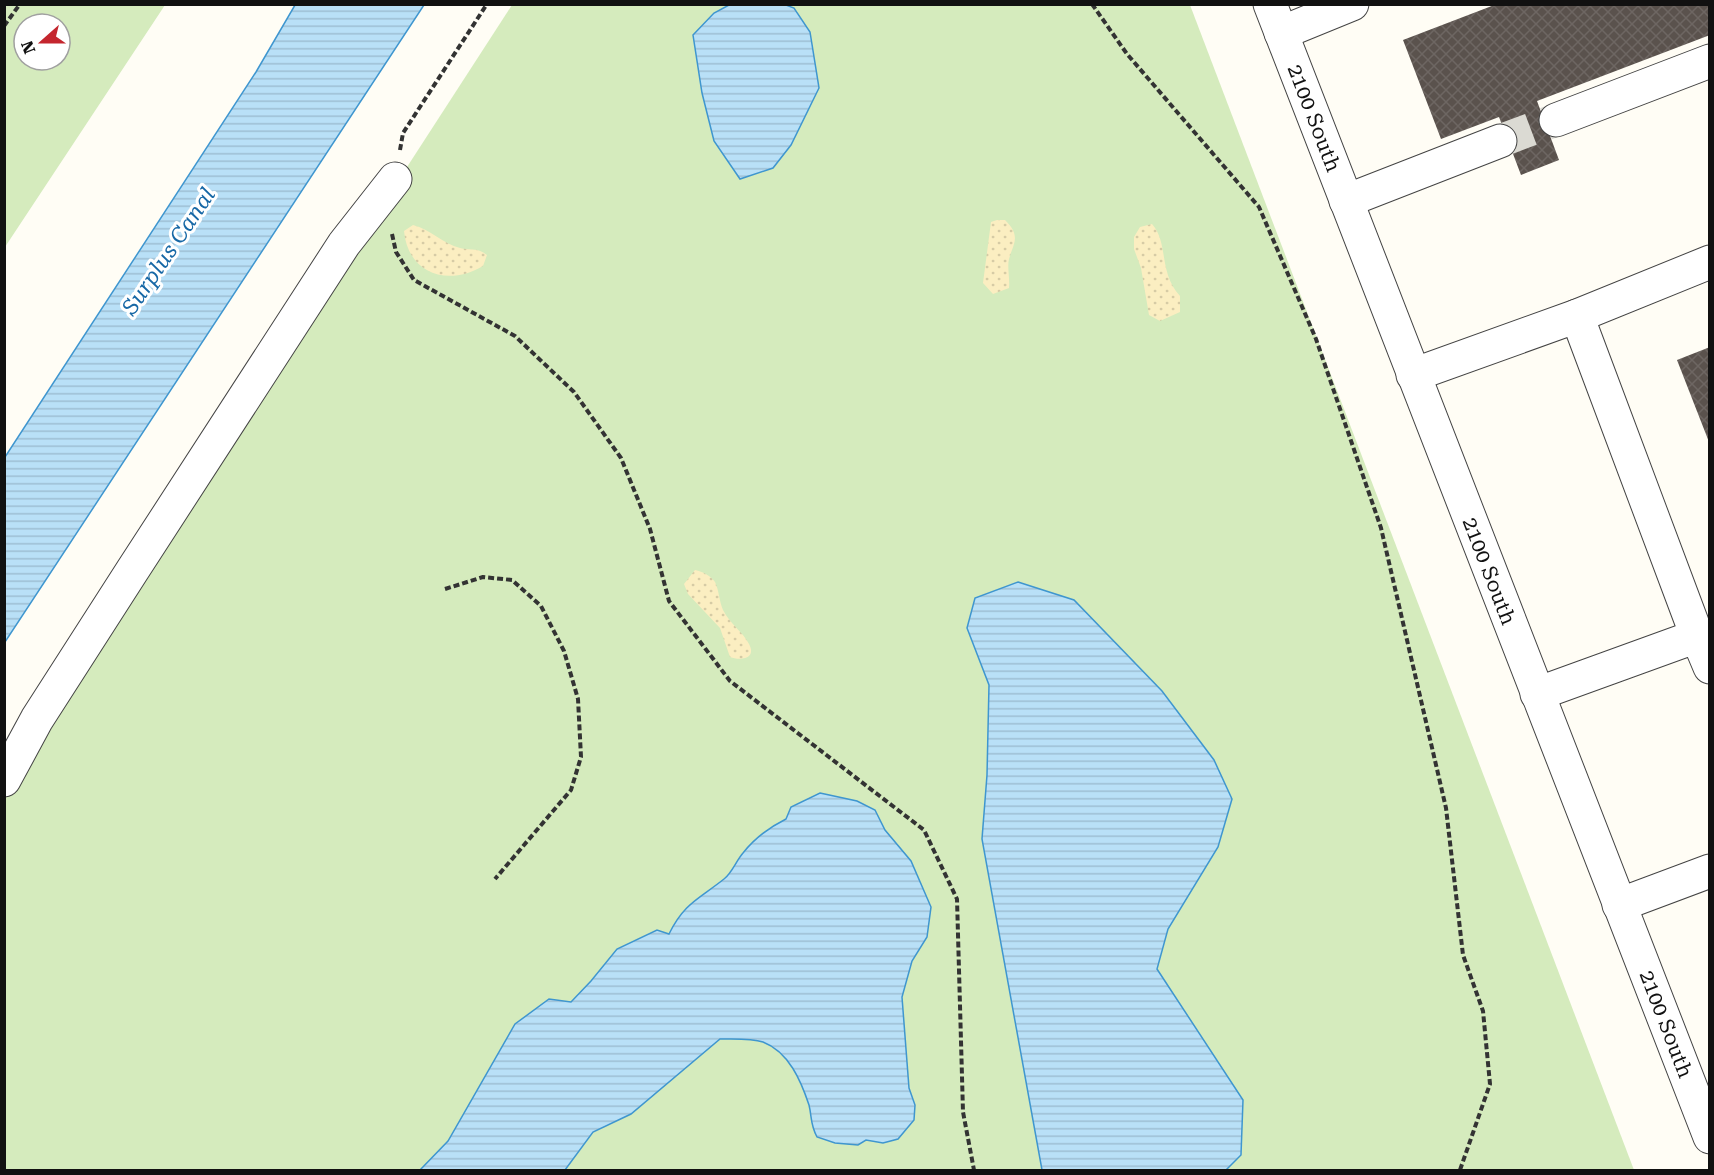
<svg xmlns="http://www.w3.org/2000/svg" width="1714" height="1175" font-family="'Roboto Serif',serif">
<style>
.grass{fill:#d5ebbd;fill-rule:evenodd}
.sand{fill:url(#sand-dots)}
.water{fill:url(#water-rules);stroke:#3f96cf;stroke-width:1.5}
.building{fill:url(#building-cross-hatch)}
.lines{fill:none;stroke-linecap:round;stroke-linejoin:round}
.minor-tunnel{stroke:#dbdad3;stroke-width:33;stroke-dasharray:33 16;stroke-linecap:butt}
.minor-casing{stroke:#444;stroke-width:35}
.path{stroke:#333;stroke-width:4;stroke-dasharray:6 3;stroke-linecap:butt}
.minor{stroke:#fff;stroke-width:33}
.labels{text-anchor:middle;stroke-width:6;stroke-linejoin:round;paint-order:stroke}
.street-label{font-size:21px;fill:#111;stroke:#fff}
.water-label{font-size:22px;font-style:italic;fill:#1768a6;stroke:#fff}
</style>
<defs>
<pattern id="sand-dots" width="8" height="8" patternUnits="userSpaceOnUse" patternTransform="scale(1.5)"><rect width="8" height="8" fill="#fbeec1"/><path d="M2 2h.1M6 6h.1" fill="none" stroke="#d6cba5" stroke-width="1.8" stroke-linecap="round"/></pattern>
<pattern id="water-rules" width="6" height="5" patternUnits="userSpaceOnUse" patternTransform="scale(1.5)"><rect width="6" height="5" fill="#b9e0f7"/><path d="M0 2.5h6" fill="none" stroke="#9ebfd3"/></pattern>
<pattern id="building-cross-hatch" width="8" height="8" patternUnits="userSpaceOnUse" patternTransform="scale(1.5)"><rect width="8" height="8" fill="#5a524d"/><path d="M0 0l8 8M0 8l8-8" fill="none" stroke="#6d6662"/></pattern>
</defs>
<rect width="100%" height="100%" fill="#fffdf5"/>
<g class="grass">
<path d="M4 5H165L5 247H4ZM24 24H60V60H24Z"/>
<path d="M512 5H1190L1634 1170H5L4 789Z"/>
</g>
<g class="sand">
<path d="M997 220H1005C1021 236 1014 242 1009 259 1007 267 1010 279 1009 288L993 294 983 283 991 222Z"/>
<path d="M1152 224C1169 243 1158 272 1180 296V312L1160 321 1149 315 1141 268 1134 249V237L1140 227Z"/>
<path d="M413 225C430 229 443 244 460 248 472 251 477 247 487 255L483 266C448 287 408 274 404 231Z"/>
<path d="M695 570C703 572 710 575 715 582 719 590 719 601 723 610 730 624 743 632 749 644 757 659 740 661 730 657L720 628 688 594 684 584Z"/>
</g>
<g class="water">
<path d="M295 5H424L5 642V457L256 72Z"/>
<path d="M729 5H786L794 8 810 32 819 88 791 145 773 168 740 179 714 141 702 93 693 35 714 13Z"/>
<path d="M1018 582 1074 600 1162 691 1214 760 1232 799 1218 847 1168 929 1157 969 1243 1100 1241 1155 1226 1170H1042L982 839 987 775 989 685 967 628 975 598Z"/>
<path d="M820 793 857 801 875 810 885 830 911 861 931 907 927 937 912 961 902 997 909 1088 915 1105 914 1120 898 1139 883 1143 866 1140 858 1145 835 1143 817 1137C810 1124 812 1117 809 1105 801 1081 789 1052 763 1042 751 1038 733 1039 720 1039L631 1114 593 1132 565 1170H420L448 1141 515 1024 549 999 571 1002 591 981 617 949 657 930 669 934C684 903 699 899 724 879 732 873 736 861 743 853 754 839 770 827 786 819L791 807Z"/>
</g>
<g class="building">
<path d="M1497 4H1710V35L1537 101 1559 160 1521 175 1499 117 1441 139 1403 40Z"/>
<path d="M1710 347V442H1709L1677 360Z"/>
</g>
<g class="lines">
<path class="minor-tunnel" d="M1500 141 1556 120"/>
<defs>
<g id="minor">
<path d="M1270 4 1710 1137"/>
<path d="M1281 33 1352 4"/>
<path d="M1556 120 1710 61"/>
<path d="M1346 201 1500 141"/>
<path d="M1577 316 1710 262"/>
<path d="M1413 375 1577 316 1697 636"/>
<path d="M1537 694 1697 636 1710 667"/>
<path d="M4 780 37 719 132 571 344 244 395 179"/>
<path d="M1619 905 1710 871"/>
</g>
</defs>
<use href="#minor" class="minor-casing"/>
<g class="path">
<path d="M1092 4 1127 54 1259 207 1316 339 1381 528 1446 808 1463 955 1483 1011 1490 1084 1460 1170"/>
<path d="M4 26 20 4"/>
<path d="M400 150 403 133 487 4"/>
<path d="M392 234 396 252 414 280 515 336 574 392 621 458 650 529 669 601 730 681 924 830 957 899 963 1112 974 1170"/>
<path d="M445 589 483 577 512 580 541 606 564 651 578 699 581 757 571 790 495 879"/>
</g>
<use href="#minor" class="minor"/>
</g>
<g class="labels">
<g class="street-label">
<text transform="translate(1314 118) rotate(69)" y="7">2100 South</text>
<text transform="translate(1489 571) rotate(69)" y="7">2100 South</text>
<text transform="translate(1666 1024) rotate(69)" y="7">2100 South</text>
</g>
<g class="water-label">
<text transform="translate(168 251) rotate(-56)" y="8">Surplus Canal</text>
</g>
</g>
<rect width="1714" height="1175" fill="none" stroke="#111111" stroke-width="12"/>
<g transform="translate(42 42) rotate(249)"><circle r="28" fill="#ffffff" stroke="#a0a0a0" stroke-width="1.5"/>
<path d="M0-4.5L10 22L0 15L-10 22Z" fill="#c4262e"/>
<text y="-9" font-size="16" font-weight="bold" text-anchor="middle" fill="#111111">N</text>
</g>
</svg>
